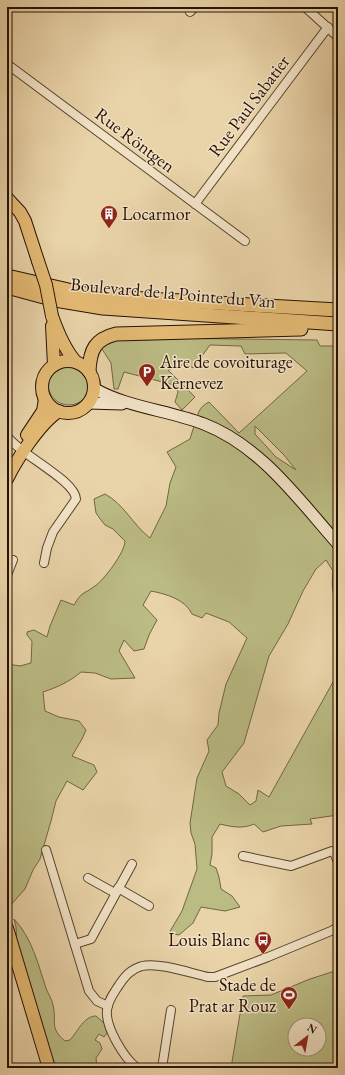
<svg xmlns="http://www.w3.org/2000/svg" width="345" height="1075" font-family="'EB Garamond',serif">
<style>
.green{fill:#bbbb84;stroke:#716642;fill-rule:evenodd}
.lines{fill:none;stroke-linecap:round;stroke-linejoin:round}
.minor-casing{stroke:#58422b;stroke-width:10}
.secondary-casing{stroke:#271101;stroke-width:13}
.primary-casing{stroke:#271101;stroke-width:14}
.trunk-casing{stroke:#271101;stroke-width:15}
.minor{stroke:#f1e2c6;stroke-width:8}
.secondary{stroke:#f1e2c6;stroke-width:11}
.primary{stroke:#e4ba74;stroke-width:12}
.trunk{stroke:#e4ba74;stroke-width:13}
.primary-bridge-casing{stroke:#271101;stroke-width:14;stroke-linecap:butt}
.primary-bridge{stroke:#e4ba74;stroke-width:12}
.labels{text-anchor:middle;stroke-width:3;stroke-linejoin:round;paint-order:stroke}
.street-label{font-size:18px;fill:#271101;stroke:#f1e2c6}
.poi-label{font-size:18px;fill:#271101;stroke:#f1e2c6;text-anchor:start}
</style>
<rect width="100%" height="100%" fill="#e9d3a8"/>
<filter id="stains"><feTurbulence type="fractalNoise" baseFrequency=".005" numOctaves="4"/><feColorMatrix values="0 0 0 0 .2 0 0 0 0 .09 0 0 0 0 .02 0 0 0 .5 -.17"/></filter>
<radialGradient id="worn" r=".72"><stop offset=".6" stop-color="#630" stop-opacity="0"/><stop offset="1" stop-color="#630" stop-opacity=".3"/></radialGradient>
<g class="green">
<path d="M152 338 317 340 320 346H338V603C331 595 332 581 333 571L326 560 316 569 303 591 288 624 269 656 244 743 222 772 226 786 239 794 250 805 256 801 258 790 269 797 338 673V815L310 819 312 824 281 826 263 832 254 824C243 829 232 827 220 824L212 837V854L210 865 216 868 219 877 221 889 232 896 240 907 225 911 201 907 193 923 179 935 169 933 182 911 197 869 195 844 191 833 190 823 197 778 209 751 207 740 218 725 219 713 226 684 247 638 229 622 206 613 202 618 192 614C185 599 166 594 151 591L143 605 157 620 149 635 144 649 134 651 124 640 119 651 135 678 111 679 95 673 81 672C69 682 58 687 43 692L45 711 59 717 79 721 86 730 82 739 72 756 94 765 97 772 83 790 67 781 56 801 51 821 40 859 33 870 25 889 9 907 7 906V664L20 666 31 663 32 641 27 635V632L34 630 47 637 50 626 61 600 74 605C82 591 83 595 95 586 104 580 125 552 125 541L113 529 105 525 101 520 96 513 94 499 105 494C124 504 133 525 150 538L166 506 170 483 176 467 167 452 190 439 194 426 197 425C196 415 199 407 209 402L239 433 307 371 286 353 245 354 241 346 210 345 193 368 187 364 168 370 195 397 182 410 175 402 178 392 174 385 124 372 118 389H114L111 363 100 346 109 341ZM255 426 284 455 296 470 276 457 255 434Z"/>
<circle cx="69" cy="384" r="21"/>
<path d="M14 919C32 938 38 964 46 988 48 994 52 999 53 1005 57 1022 49 1028 65 1041L70 1040C78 1031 84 1016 96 1016L104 1023 107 1033 104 1037 99 1034 95 1040 100 1043 102 1049 96 1058 97 1068H52L17 950 16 927Z"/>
<path d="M338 970V1068H231L243 996 271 995 310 979ZM295 1025H319V1049H295Z"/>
</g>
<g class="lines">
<defs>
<g id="minor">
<path d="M305 7 338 37"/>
<path d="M190 12 195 7"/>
<path d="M7 64 245 241"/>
<path d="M195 204 328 27"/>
<path d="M7 436C19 454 75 480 76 499L53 532 47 548 44 563"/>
<path d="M7 575 13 560"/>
<path d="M46 850 89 991 97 1001 108 1006"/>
<path d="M243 856 291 866 332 851 334 852 338 862"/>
<path d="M88 878 115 893"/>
<path d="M118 888 149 906"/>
<path d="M75 944 91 939 132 864"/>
<path d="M137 1068C124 1058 105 1027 107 1010 108 1000 114 993 119 985 125 976 131 969 142 966 159 962 190 973 208 977H215L268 957 331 931 338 927"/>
<path d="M162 1068 171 1010"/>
</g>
<g id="secondary">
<path d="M95 389C129 408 168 410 204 424 261 446 299 500 338 544"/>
<path d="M89 403 122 404"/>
</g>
<g id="primary">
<path d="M7 198 20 212 25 221 38 261"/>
<path d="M52 316C58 333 64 348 75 361"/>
<path d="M52 326 54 365"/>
<circle cx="68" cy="387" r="26"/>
<path d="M27 435 43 411 45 399"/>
<path d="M7 479C17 459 40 423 59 411"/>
<path d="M7 928 49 1068"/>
</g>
<g id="trunk">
<path d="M7 276 86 294 112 297 338 310"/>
<path d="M7 287 55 300 103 308 338 324"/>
<path d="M89 371C90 350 95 339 116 334L301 329"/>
</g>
</defs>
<use href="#minor" class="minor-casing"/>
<use href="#secondary" class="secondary-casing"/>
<use href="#primary" class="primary-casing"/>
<use href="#trunk" class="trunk-casing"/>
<use href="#minor" class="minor"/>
<use href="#secondary" class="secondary"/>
<use href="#primary" class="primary"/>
<use href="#trunk" class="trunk"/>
<defs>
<path id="primary-bridge" d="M38 261 46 285 52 316"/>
</defs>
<use href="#primary-bridge" class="primary-bridge-casing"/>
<use href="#primary-bridge" class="primary-bridge"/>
</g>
<defs>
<symbol id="building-pin" viewBox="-11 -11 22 30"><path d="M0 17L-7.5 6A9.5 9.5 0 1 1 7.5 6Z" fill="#8f2418" stroke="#f1e2c6"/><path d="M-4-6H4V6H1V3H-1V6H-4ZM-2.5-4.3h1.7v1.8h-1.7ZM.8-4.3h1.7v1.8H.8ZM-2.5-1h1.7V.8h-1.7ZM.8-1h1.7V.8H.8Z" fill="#fff"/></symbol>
<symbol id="parking-pin" viewBox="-11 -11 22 30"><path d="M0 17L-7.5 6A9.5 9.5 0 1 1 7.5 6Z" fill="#8f2418" stroke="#f1e2c6"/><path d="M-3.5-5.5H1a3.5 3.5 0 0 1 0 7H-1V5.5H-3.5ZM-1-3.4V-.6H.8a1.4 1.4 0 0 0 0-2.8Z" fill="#fff"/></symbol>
<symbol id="bus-pin" viewBox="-11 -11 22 30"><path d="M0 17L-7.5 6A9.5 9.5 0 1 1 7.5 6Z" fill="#8f2418" stroke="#f1e2c6"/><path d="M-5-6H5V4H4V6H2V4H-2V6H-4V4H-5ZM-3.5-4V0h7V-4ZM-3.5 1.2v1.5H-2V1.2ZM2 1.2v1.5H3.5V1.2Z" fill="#fff"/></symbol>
<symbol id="stadium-pin" viewBox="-11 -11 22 30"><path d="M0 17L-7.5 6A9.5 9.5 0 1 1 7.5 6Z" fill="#8f2418" stroke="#f1e2c6"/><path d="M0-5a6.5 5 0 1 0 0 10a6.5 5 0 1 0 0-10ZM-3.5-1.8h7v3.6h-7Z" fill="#fff"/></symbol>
</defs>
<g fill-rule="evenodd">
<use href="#building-pin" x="99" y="204" width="20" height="27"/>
<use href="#parking-pin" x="137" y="362" width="20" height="27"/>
<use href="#bus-pin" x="253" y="930" width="20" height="27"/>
<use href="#stadium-pin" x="279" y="985" width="20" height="27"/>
</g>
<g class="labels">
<g class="street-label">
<text transform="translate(249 106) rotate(-53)" y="6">Rue Paul Sabatier</text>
<text transform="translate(135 140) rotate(37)" y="6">Rue Röntgen</text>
<text transform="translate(173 293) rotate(5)" y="6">Boulevard de la Pointe du Van</text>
</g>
<g class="poi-label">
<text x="122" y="220">Locarmor</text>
<text x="160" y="368">Aire de covoiturage<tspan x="160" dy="21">Kernevez</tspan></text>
<text x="250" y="946" text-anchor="end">Louis Blanc</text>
<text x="276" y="991" text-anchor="end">Stade de<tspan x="276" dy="21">Prat ar Rouz</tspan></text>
</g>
</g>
<rect width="345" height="1075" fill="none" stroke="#e9d3a8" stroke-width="24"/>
<rect x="8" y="8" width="329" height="1059" fill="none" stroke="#271101" stroke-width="2"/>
<rect x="12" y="12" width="321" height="1051" fill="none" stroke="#271101"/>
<g transform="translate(307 1037) rotate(31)"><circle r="19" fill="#f1e2c6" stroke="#a08e77"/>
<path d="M0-3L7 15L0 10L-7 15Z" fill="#8f2418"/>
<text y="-6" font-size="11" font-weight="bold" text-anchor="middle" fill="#271101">N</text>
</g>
<rect width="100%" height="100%" filter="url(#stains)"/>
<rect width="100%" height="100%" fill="url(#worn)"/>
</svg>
